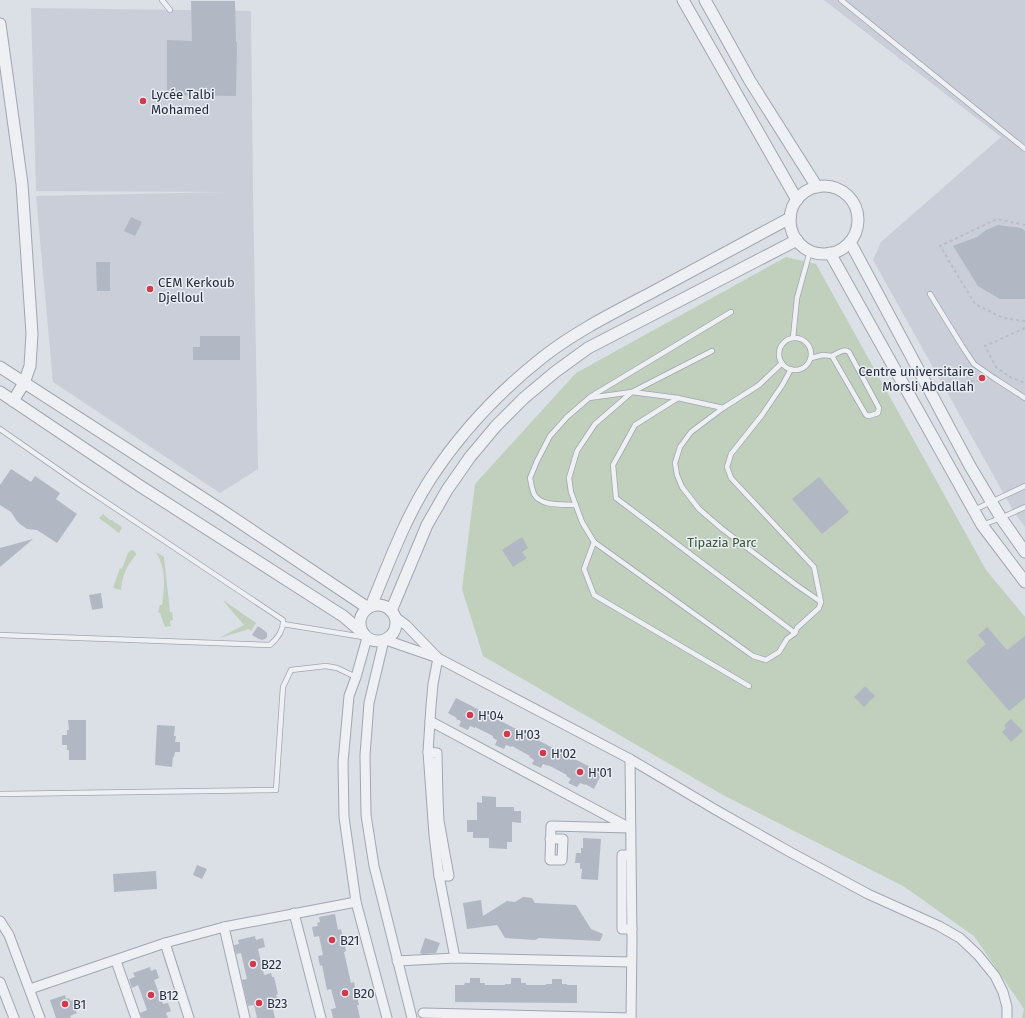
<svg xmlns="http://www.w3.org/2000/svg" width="1025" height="1018" font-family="'Fira Sans',sans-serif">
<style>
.built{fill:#c9ced8}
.green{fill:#c0d0bc}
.building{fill:#b2b8c3}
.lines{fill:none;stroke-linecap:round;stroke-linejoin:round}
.service-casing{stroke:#a1a6b0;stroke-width:6}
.minor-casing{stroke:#a1a6b0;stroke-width:11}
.tertiary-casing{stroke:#a1a6b0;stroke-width:13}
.path{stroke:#babdc4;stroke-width:2;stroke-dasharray:3 3;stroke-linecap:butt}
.service{stroke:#eef0f4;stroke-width:4.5}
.minor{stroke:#eef0f4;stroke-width:9}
.tertiary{stroke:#eef0f4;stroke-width:11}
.poi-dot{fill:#d2394a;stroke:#eaeef4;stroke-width:1.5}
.labels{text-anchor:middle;stroke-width:3;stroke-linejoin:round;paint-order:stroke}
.poi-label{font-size:13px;fill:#252c3c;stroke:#eaeef4;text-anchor:start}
.park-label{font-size:13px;fill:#375832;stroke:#eaeef4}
</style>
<rect width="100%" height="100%" fill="#dbdfe6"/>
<g class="built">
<path d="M824 0H1025V527L1014 512 873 260 881 242 1001 137Z"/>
<path d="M31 8 251 11 253 192 258 469 220 493 53 382 36 196 227 192 36 191Z"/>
</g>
<g class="green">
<path d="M786 257 816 264 986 570 1025 617V1018H1022L1024 1009 974 936 903 886 723 795 483 656 462 589 475 484 576 373Z"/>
<path d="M103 514 110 520H112L114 522 121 526 122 528 119 533 99 518Z"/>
<path d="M131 550 134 551 136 553V555C127 565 122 576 121 590L113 588 120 568 122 569 128 553Z"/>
<path d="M156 552 164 557 170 612H172L173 620 170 621 171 626 165 627 160 613 158 612 160 605H162C165 586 166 569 156 552Z"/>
<path d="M223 600 256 623 251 631 249 629 219 638 244 625 231 610Z"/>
</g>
<g class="building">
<path d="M191 1H235L236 42H237L236 96 167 95V40L192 41Z"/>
<path d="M131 217 142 222 135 236 124 231Z"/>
<path d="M998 225 1021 228 1025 231V299H1000L978 286 953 246 977 237 986 230Z"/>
<path d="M96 262H110V291H97Z"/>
<path d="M200 336H240V360H193V347H200Z"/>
<path d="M11 469 31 482 35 476 60 493 56 499 77 514 57 543 37 530 27 529 20 524 17 521 11 512 0 505V485Z"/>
<path d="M819 477 849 512 822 534 792 499Z"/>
<path d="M522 537 528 548 522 552 527 558 513 567 502 550Z"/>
<path d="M33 539 0 567V548Z"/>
<path d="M101 593 103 608 92 610 89 595Z"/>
<path d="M258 626 265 631 267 633V637L265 639 262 640 259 639 252 635Z"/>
<path d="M987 627 1007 650 1025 636V698L1009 711 966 661 986 644 978 635Z"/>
<path d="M865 686 875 696 864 707 854 697Z"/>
<path d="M456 698 602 773 594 789 585 784V785L580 783 577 787 568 783 571 779 566 776 567 775 548 765V766L543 764 541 768 532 764 534 760 529 757 530 756 512 746 511 747 506 745 504 749 495 745 497 740 493 738V736L475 727V728L470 726 468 730 459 726 461 721 456 719 457 718 448 713Z"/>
<path d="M1011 719 1023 731 1011 742 1002 732 1006 728 1004 725Z"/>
<path d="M68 720H86V760H69V750H67V745H62V735H67V730H69Z"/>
<path d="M157 725 175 726 174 736H176L175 742H180V752H175L174 757H173L172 767 155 765Z"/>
<path d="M482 796 496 797V807H514V811H521V823L512 822V842H507V849L489 848V838H473V832H467V820H477V802L482 803Z"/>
<path d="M583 838 601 839 598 880 581 879 582 869H580V863H575L576 853H581V848H583Z"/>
<path d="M197 865 207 869 202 879 193 875Z"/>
<path d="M156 871 157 889 114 892 113 874Z"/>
<path d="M523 897 532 898 535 903 576 905 591 929 603 934 600 941 539 938 535 940 505 938 497 925 467 929 463 903 481 900 483 916 507 901 515 902Z"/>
<path d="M335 914 338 930 341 929 346 951 344 952 351 983 354 982 359 1005H357L360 1018H333L331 1009 336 1008 331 989 327 990 322 965 320 966 318 956 323 955 319 936 314 937 312 927 318 926 317 923 320 922 319 917Z"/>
<path d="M255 936 256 940 263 938 265 947 258 949 264 975 271 973 272 977H274L278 994 276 995 278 999 271 1001 275 1018H257L254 1005 248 1006 242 980 247 979 241 953 236 954 234 945 239 944 238 940Z"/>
<path d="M425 938 440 943 436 953 423 954 420 953Z"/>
<path d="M150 967 151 971 156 969 159 978 154 980 163 1004 168 1003 171 1011 166 1013 168 1018H142L140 1013 147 1010 138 985 132 988 129 979 135 977 133 973Z"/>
<path d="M470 978H480V983H485V985H505V984H511V978H521V983H526V985H546V984H552V979H562V984H567V985H577V1003L455 1002V985H464L465 983H470Z"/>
<path d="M65 995 66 999 69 998 70 1001 77 998 80 1008 75 1009 77 1013 70 1016 71 1018H56L50 1000Z"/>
</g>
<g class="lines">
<defs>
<g id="service">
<path d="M162 0 170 10"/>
<path d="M841 0 1025 149"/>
<path d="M930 294 962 346 974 364 994 378 1025 398"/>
<path d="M793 338 797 298 810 251"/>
<circle cx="795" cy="354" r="16"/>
<path d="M811 358 823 355 832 356 866 415 869 416 878 413 879 408 849 352C844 348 838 353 832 356"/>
<path d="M782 363 759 385 723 408 691 432 680 447 675 463 677 475 682 487 699 509 721 528 795 584 821 602"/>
<path d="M590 397 731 312"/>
<path d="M678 398 635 425 613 465 616 498 795 633"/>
<path d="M723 408 678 398 632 392 595 424 577 451 569 478 571 492 582 522 594 542 753 656 766 660 779 652 787 639 795 633 797 628 819 608 821 602 814 567 731 478 727 467 731 454 762 415 783 384 791 369"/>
<path d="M0 429 79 484 283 620C284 630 277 639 270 645L0 635"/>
<path d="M576 505C563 504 541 507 534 494 532 489 531 483 530 478L537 461 550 436 567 417 589 398 632 392 712 351"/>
<path d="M974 510 1025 486"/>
<path d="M982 525 1001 518 1025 507"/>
<path d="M594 542 584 569 594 595 749 686"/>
<path d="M283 624 363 637"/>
<path d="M0 794 276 790 283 687 291 670 326 666 337 668 356 677"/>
</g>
<g id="minor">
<path d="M395 617 406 625 437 657"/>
<path d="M367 638 356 677 349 696 343 762 344 817 356 902 387 1018"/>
<path d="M384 640 369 703 365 755 366 815 374 866 412 1018"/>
<path d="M386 640 438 658 630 759 716 810 790 852 868 894 939 926 960 938 978 955 995 976 1003 992 1007 1007V1018"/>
<path d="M438 658 433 684 431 706 428 752 434 835 439 876 455 958"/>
<path d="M430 721 630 828 551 826 550 860H562L563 839H550"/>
<path d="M428 752 437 753 438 799 439 821 449 876H439"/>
<path d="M630 759 632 941 631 1018"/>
<path d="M630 855H622V929H632"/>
<path d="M294 913 321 1018"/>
<path d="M0 921 9 935 40 1018"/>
<path d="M224 927 245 1018"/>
<path d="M165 943 189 1018"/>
<path d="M116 961 136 1018"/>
<path d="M397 961 455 958 631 962"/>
<path d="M0 982 14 1018"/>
<path d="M30 989 165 943 224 927 356 902"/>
<path d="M423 1013 631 1018"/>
</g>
<g id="tertiary">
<path d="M683 0 797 200"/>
<path d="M705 0 750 81 817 187"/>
<path d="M0 24 22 184 32 334 30 366 24 383 13 401"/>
<circle cx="824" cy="220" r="34"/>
<path d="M850 242 970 466 1001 518 1025 552"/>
<path d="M830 253 982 525 1025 582"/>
<path d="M0 367 220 509 368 608"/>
<path d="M0 392 140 486 343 616 363 633"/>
<circle cx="378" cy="623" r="18"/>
<path d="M371 606C389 563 405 518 431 478 461 432 500 391 543 357 575 332 611 314 647 295 695 269 742 244 790 218"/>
<path d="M391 611 427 525 447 490 470 457 496 426 524 398 555 372 588 348 797 240"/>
</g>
</defs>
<use href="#service" class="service-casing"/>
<use href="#minor" class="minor-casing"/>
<use href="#tertiary" class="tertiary-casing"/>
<g class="path">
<path d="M1025 225 997 219 940 246 975 304 1003 318 1025 321"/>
<path d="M1025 328 985 346 996 367 1010 377 1025 383"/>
<path d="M971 381H984"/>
</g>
<use href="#service" class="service"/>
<use href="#minor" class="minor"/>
<use href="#tertiary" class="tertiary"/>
</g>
<g class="poi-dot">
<circle cx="143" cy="101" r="4"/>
<circle cx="150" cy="289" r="4"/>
<circle cx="982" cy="378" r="4"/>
<circle cx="470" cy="715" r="4"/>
<circle cx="507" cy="734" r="4"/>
<circle cx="543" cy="753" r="4"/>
<circle cx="580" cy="772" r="4"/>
<circle cx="332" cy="940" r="4"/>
<circle cx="253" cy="964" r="4"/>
<circle cx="345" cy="993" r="4"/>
<circle cx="151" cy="995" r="4"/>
<circle cx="259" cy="1003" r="4"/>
<circle cx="65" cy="1004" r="4"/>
</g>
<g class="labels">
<g class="poi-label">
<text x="151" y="99">Lycée Talbi<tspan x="151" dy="15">Mohamed</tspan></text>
<text x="158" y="287">CEM Kerkoub<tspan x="158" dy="15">Djelloul</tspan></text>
<text x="974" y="376" text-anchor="end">Centre universitaire<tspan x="974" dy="15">Morsli Abdallah</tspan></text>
<text x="478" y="720">H'04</text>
<text x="515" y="739">H'03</text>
<text x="551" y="758">H'02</text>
<text x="588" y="777">H'01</text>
<text x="340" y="945">B21</text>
<text x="261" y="969">B22</text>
<text x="353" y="998">B20</text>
<text x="159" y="1000">B12</text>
<text x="267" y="1008">B23</text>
<text x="73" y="1009">B1</text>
</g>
<g class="park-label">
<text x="722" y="547">Tipazia Parc</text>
</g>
</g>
</svg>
